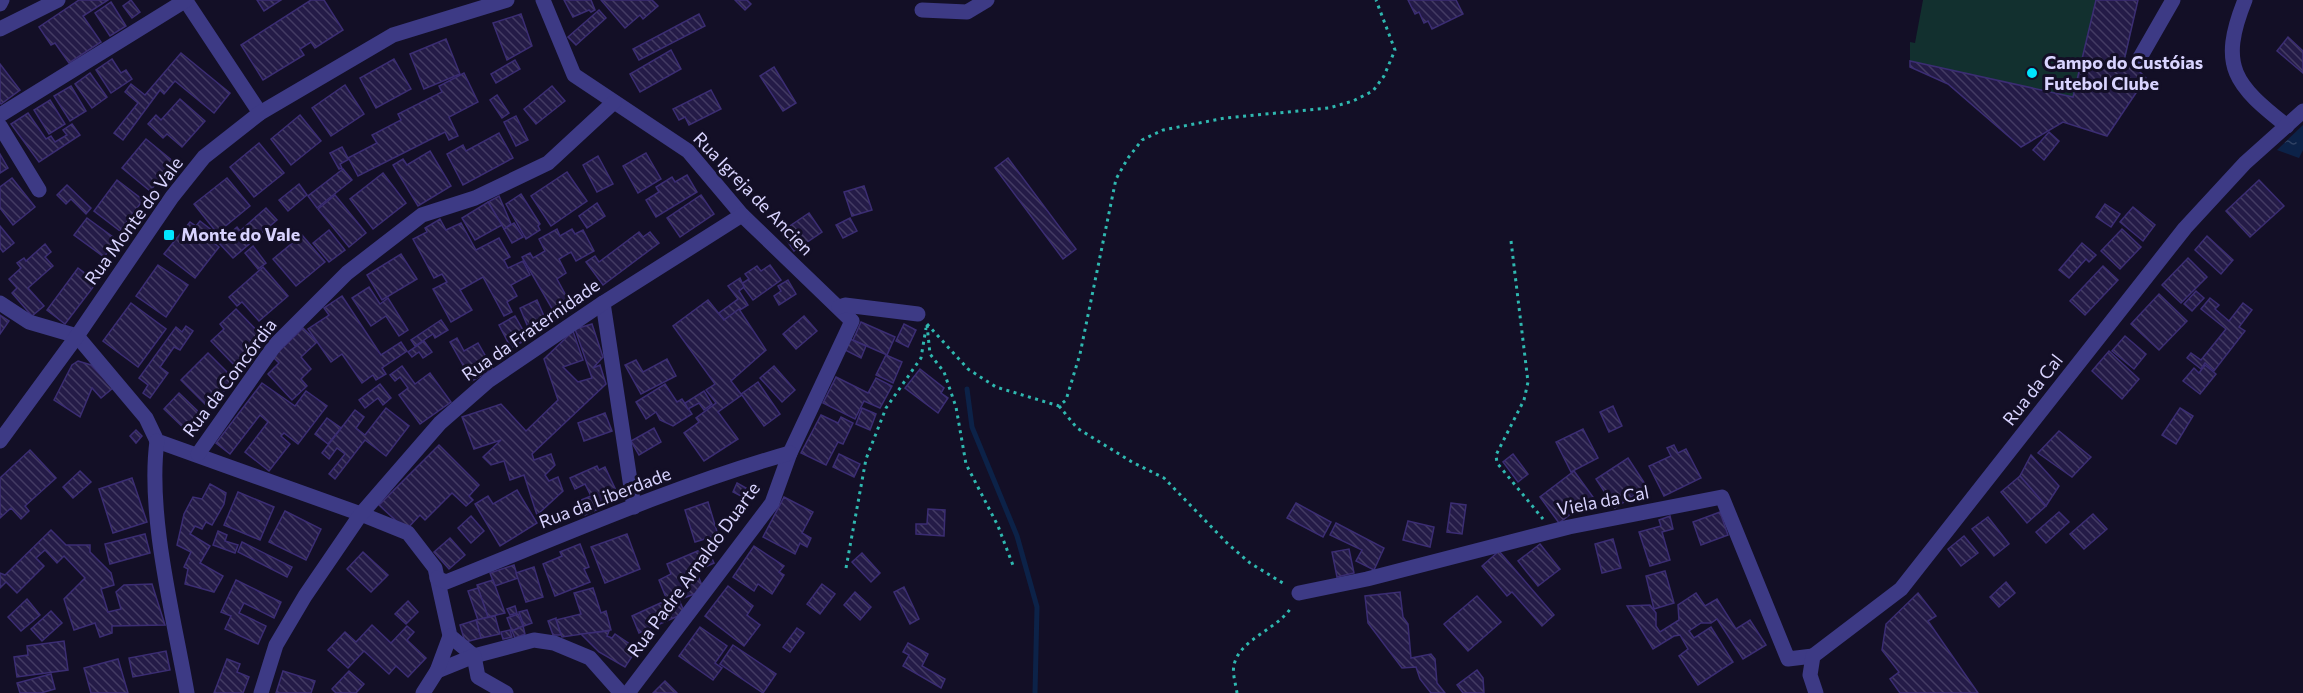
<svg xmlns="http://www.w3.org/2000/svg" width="2303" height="693" font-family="Commissioner,sans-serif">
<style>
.park{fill:#12302f}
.water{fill:url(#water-ripples)}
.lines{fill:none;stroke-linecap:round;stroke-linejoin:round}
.stream{stroke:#0c2248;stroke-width:5}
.building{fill:url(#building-back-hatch);stroke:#3b2d73;stroke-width:1.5}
.path{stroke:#2fb8b0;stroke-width:3;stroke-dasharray:3 4.5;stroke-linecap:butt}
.minor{stroke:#3d3a85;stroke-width:15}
.poi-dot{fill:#00e5ff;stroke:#130f26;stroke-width:2}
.labels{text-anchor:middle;stroke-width:6;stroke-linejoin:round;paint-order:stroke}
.poi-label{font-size:18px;font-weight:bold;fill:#d9d4ff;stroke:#130f26;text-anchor:start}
.street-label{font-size:18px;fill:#d9d4ff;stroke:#130f26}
</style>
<defs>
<pattern id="water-ripples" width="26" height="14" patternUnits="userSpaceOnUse" patternTransform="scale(1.5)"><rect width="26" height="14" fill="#0c2248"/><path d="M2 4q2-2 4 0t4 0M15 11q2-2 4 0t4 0" fill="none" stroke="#2f4163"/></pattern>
<pattern id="building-back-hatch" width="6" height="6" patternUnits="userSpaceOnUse" patternTransform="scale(1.5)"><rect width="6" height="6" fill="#241b47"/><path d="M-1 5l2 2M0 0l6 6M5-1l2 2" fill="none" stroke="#433b63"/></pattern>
</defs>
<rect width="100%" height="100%" fill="#130f26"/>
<path class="park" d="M1923 0H2138L2124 65 2136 68 2146 78 2107 136 2063 122 2021 147 1948 84 1910 67V42L1915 43Z"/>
<path class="water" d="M2303 125V150L2299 158 2277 150Z"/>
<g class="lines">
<path class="stream" d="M967 389 972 427 1017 536 1037 607 1035 693"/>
</g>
<g class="building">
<path d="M79 0H108L83 16 101 42 69 63 55 43 51 45 39 27Z"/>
<path d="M131 0 140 12 132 18 123 6Z"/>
<path d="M257 0H281L264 11Z"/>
<path d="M311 0H324L343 30 315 48 311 42 300 49 304 55 263 80 241 45Z"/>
<path d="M564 0H591L595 10 591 12 589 10 573 17Z"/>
<path d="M601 0H652L658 6 643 19 640 15 625 28Z"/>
<path d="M735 0H747L751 4 745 10Z"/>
<path d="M1408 0H1456L1463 14 1432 29 1428 21 1424 23 1419 12 1415 14Z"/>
<path d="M2096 0H2138L2123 65 2136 68 2146 78 2107 136 2063 122 2021 147 1948 84 1910 67V61L2073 97Z"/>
<path d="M111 2 126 26 110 36 95 13Z"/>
<path d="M599 10 606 18 576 45 568 37Z"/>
<path d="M521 14 532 46 507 60 493 23Z"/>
<path d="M699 14 705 26 639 60 633 49Z"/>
<path d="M2288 37 2303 51V73L2277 51Z"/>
<path d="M446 39 460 74 424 89 410 54Z"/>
<path d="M671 50 681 69 640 92 630 74Z"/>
<path d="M181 53 230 93 214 113 175 81 164 94 160 90 123 140 114 133 138 103 125 92 131 84 145 95Z"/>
<path d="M112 59 121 73 126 70 132 79 111 93 96 70Z"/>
<path d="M394 59 411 89 376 108 360 78Z"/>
<path d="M515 60 520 69 496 83 491 74Z"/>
<path d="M0 64 20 90 1 104 0 103Z"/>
<path d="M774 67 796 103 783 111 760 76Z"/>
<path d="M90 73 107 97 92 108 75 84Z"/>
<path d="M464 73 478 102 449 117 458 136 449 140 445 132 358 176 349 159 340 164 342 168 339 169 330 153 342 147 348 158 377 143 372 135 401 120 398 114 442 92 439 86Z"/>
<path d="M345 85 364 114 331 136 312 108Z"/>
<path d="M71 86 86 111 70 121 54 96Z"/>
<path d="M552 86 565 101 536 124 524 109Z"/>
<path d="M711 90 721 109 689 125 685 117 679 120 673 109Z"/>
<path d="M497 95 509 113 502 118 490 100Z"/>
<path d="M180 99 205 121 182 147 167 134 163 138 148 124 156 115 161 120Z"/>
<path d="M50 100 65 124 49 134 34 110Z"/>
<path d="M28 113 46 139 51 136 55 142 67 135 63 130 72 124 80 135 39 162 11 124Z"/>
<path d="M300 115 321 141 291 165 271 139Z"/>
<path d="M516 116 528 140 516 146 504 122Z"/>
<path d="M2049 132 2059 141 2044 160 2033 150Z"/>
<path d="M499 133 513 158 463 185 447 154 463 145 466 151Z"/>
<path d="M146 139 174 162 150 191 122 168Z"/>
<path d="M259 143 284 173 254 197 230 167Z"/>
<path d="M430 151 451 186 418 206 393 165 403 159 407 165Z"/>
<path d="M646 153 661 179 638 193 623 166Z"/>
<path d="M0 154 8 168 0 173Z"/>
<path d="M598 156 613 184 597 192 583 165Z"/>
<path d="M1008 158 1076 249 1063 259 995 168Z"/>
<path d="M343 169 352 180 317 208 308 196Z"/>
<path d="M567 172 587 201 551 226 531 196Z"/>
<path d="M383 173 406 203 373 229 350 199Z"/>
<path d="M687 175 697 192 656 217 646 200 659 192 656 187 672 177 675 182Z"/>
<path d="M12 178 35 207 13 225 0 208V187Z"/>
<path d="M227 178 250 206 217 233 194 204Z"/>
<path d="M117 180 143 200 120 231 94 211Z"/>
<path d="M2259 180 2284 206 2250 237 2226 211Z"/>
<path d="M299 184 307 195 288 211 279 200Z"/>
<path d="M67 185 91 208 86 214 71 199 66 204 57 195Z"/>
<path d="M864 186 872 210 852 216 844 192Z"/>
<path d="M521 194 540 224 538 226 540 230 526 239 506 204Z"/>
<path d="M335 195 366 233 349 247 318 209Z"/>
<path d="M701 195 714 214 680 237 667 218Z"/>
<path d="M499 196 511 224 504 229 488 202Z"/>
<path d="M488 202 502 225 475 240 462 218Z"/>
<path d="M597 203 605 216 587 228 579 216Z"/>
<path d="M2105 204 2120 214 2111 227 2096 217Z"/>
<path d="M2133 207 2155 225 2143 241 2120 222Z"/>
<path d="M266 208 277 220 233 258 219 243 237 227 240 231Z"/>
<path d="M809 213 822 232 794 251 781 232Z"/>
<path d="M87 218 117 240 104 257 74 235Z"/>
<path d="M850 218 857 231 843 238 836 225Z"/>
<path d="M440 219 446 230 461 223 476 250 499 238 510 257 504 260 508 268 523 261 530 275 511 285 517 296 507 302 512 312 504 316 483 277 460 290 472 310 451 322 433 289 447 282 442 274 434 278 413 239 427 232 425 228Z"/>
<path d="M200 221 214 232 209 239 219 247 195 278 164 254 190 222 196 226Z"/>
<path d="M514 223 523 237 512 243 504 229Z"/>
<path d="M0 226 14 243 3 252 0 248Z"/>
<path d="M557 229 560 236 572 229 575 234 583 230 594 251 576 261 571 252 559 259 566 273 557 279 570 303 554 312 522 257 530 253 533 258 545 251 539 239Z"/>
<path d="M2122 229 2141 247 2120 269 2101 251Z"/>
<path d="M329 230 345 250 329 262 313 243Z"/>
<path d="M639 232 643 237 650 232 659 243 603 285 586 262 595 256 599 262Z"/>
<path d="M302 235 325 262 296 286 273 259Z"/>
<path d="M2207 236 2233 260 2221 274 2195 250Z"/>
<path d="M2082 243 2096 255 2089 262 2086 259 2069 278 2059 270Z"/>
<path d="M45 244 51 252 45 257 53 266 28 288 44 306 32 316 12 293 17 288 9 279 21 268 17 263 24 258 26 261Z"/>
<path d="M253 246 266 263 258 269 245 253Z"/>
<path d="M401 254 417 279 382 300 367 275Z"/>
<path d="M2188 258 2207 277 2181 303 2162 285Z"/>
<path d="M158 265 188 285 166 317 136 296Z"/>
<path d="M770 265 781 280 753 300 741 284 749 279 745 274 757 266 761 271Z"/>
<path d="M2103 266 2118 280 2085 315 2070 301Z"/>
<path d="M263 267 288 296 259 321 242 302 237 306 229 297Z"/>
<path d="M78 268 97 282 65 324 47 310Z"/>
<path d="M740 278 744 287 739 291 748 305 724 320 719 313 738 299 728 286Z"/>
<path d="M788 280 796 294 779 305 774 296 781 291 778 286Z"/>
<path d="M369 287 380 304 388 298 408 330 399 336 386 316 371 326 352 298Z"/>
<path d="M2196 291 2204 298 2192 311 2184 304Z"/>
<path d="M2159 294 2187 321 2159 350 2131 324Z"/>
<path d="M342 296 381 355 401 342 407 351 382 368 386 374 376 380 373 375 362 383 342 354 331 362 308 329 329 315 324 308Z"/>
<path d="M2210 298 2219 305 2215 309 2229 321 2243 303 2252 310 2239 327 2245 331 2214 371 2205 363 2201 369 2187 358 2191 353 2201 360 2226 329 2201 309Z"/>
<path d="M537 300 548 325 530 332 520 308Z"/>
<path d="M708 300 724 320 739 309 766 350 731 381 741 394 758 382 780 414 764 426 742 395 718 412 738 439 704 461 684 433 699 422 696 418 716 403 706 390 715 384 673 326Z"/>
<path d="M131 303 166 329 138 367 103 341Z"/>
<path d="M236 309 265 339 236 367 211 341 224 329 220 324Z"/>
<path d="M0 315 9 321 0 334Z"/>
<path d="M515 316 528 339 511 348 499 325Z"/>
<path d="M804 316 817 331 796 349 783 334Z"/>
<path d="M441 320 448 330 435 338 433 334 415 346 411 340Z"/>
<path d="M861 322 895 337 887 355 853 340Z"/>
<path d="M592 324 603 357 593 368 600 365 606 384 532 454 534 460 551 454 555 465 545 475 549 481 558 477 563 491 537 515 524 475 510 480 504 461 491 465 483 457 501 440 474 449 462 417 501 404 526 431 558 400 544 359 573 331 583 360 563 367 578 382 592 378 575 329Z"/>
<path d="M904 324 916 330 908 347 896 341Z"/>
<path d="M186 326 193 331 180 350 174 347 160 367 168 373 150 398 143 393 148 385 139 378 176 327 182 332Z"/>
<path d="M303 328 317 342 301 357 311 369 301 379 307 386 292 400 268 374 279 363 273 357Z"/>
<path d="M2125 336 2146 354 2134 369 2112 351Z"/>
<path d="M457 338 464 351 478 343 493 369 472 381 450 342Z"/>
<path d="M850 339 866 346 861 358 845 350Z"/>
<path d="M424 341 432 352 423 358 419 352 412 357 408 352Z"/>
<path d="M2109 351 2139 379 2122 399 2092 371Z"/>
<path d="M208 353 235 380 208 407 181 380Z"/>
<path d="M886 355 902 362 893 383 876 375Z"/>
<path d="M667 359 676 376 641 394 625 365 636 360 643 372Z"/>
<path d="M78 361 91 365 113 388 101 398 92 388 80 417 54 400 72 365Z"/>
<path d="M2205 365 2216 374 2200 394 2183 381 2194 368 2199 373Z"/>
<path d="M402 366 415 384 430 373 451 402 420 424 399 395 408 388 400 377 395 381 390 375Z"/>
<path d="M774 366 795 390 782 402 760 378Z"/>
<path d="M920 369 944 388 941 393 948 398 938 413 905 388Z"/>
<path d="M836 377 868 393 876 378 892 386 880 408 864 401 855 419 823 403Z"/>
<path d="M262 383 295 406 306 391 327 406 298 444 284 433 281 436 290 444 269 471 245 452 268 422 260 415 230 454 216 443Z"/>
<path d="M380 384 391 398 383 405 378 398 365 408 359 400Z"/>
<path d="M665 384 677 402 682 399 692 414 673 426 660 420 656 412 646 419 636 402Z"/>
<path d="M704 391 712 404 704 410 699 403 688 409 685 403Z"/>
<path d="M179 393 206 419 191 435 164 409Z"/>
<path d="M1613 406 1622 426 1609 432 1600 412Z"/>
<path d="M386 408 409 426 386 456 365 440 335 479 329 474 345 454 337 448 329 459 322 453 355 410 364 417 356 428 365 435Z"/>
<path d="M862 408 876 414 870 430 856 424Z"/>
<path d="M2180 408 2193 416 2176 444 2162 435Z"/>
<path d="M605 413 612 431 584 441 578 423Z"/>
<path d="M821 415 838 423 841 417 853 423 843 444 838 442 826 465 801 453Z"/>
<path d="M327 418 341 428 328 444 315 434Z"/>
<path d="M654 428 661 442 639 455 631 441Z"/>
<path d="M1583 429 1598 458 1571 472 1556 442Z"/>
<path d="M136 430 142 436 136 443 130 436Z"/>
<path d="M2059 431 2091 457 2072 477 2038 453Z"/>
<path d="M439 445 479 485 469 496 473 500 466 506 452 493 425 520 420 515 406 530 379 505Z"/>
<path d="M1674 445 1678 453 1686 449 1701 478 1664 496 1649 466 1671 456 1667 448Z"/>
<path d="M30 450 56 478 25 506 29 511 21 519 11 508 0 518V478Z"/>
<path d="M839 454 860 464 854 477 833 467Z"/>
<path d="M1513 454 1528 474 1518 482 1503 462Z"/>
<path d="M2031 455 2059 486 2046 506 2020 476Z"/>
<path d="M1628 458 1647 487 1615 508 1596 479Z"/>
<path d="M597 466 599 470 605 467 620 499 585 515 579 501 591 496 585 484 575 489 570 478Z"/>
<path d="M80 471 91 482 73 498 63 487Z"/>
<path d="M1574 471 1593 497 1559 523 1540 497Z"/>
<path d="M2020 476 2046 506 2027 523 2001 492Z"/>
<path d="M132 478 147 522 113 533 99 489Z"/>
<path d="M737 483 746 488 741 496 733 492Z"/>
<path d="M210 484 226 493 224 504 212 525 206 522 202 529 195 526 190 534 210 546 200 563 223 576 214 592 185 584 188 569 184 567 191 552 177 545 184 514 193 497 202 499Z"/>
<path d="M517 490 537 523 500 546 475 504 488 496 493 504Z"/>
<path d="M238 492 274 507 260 540 224 525Z"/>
<path d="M784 497 813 512 802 533 811 538 807 547 800 543 795 554 763 537Z"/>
<path d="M708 502 718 535 695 542 685 510Z"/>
<path d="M1296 503 1331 522 1323 537 1287 518Z"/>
<path d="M1451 503 1466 505 1462 534 1447 532Z"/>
<path d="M928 509 945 510 944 536 916 534V524H927Z"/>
<path d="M285 511 321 529 306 560 269 542Z"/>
<path d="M1720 512 1728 535 1701 545 1693 522Z"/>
<path d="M2059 512 2069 522 2046 543 2036 532Z"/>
<path d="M2093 514 2107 529 2084 549 2070 534Z"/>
<path d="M471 516 484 531 471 543 458 528Z"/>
<path d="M1670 516 1673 529 1662 532 1670 560 1650 566 1639 532 1661 526 1659 520Z"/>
<path d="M1988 517 2009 544 1994 556 1972 529Z"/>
<path d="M1408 521 1434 527 1430 547 1403 540Z"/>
<path d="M1336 523 1384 548 1374 570 1356 561 1362 550 1330 535Z"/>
<path d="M51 530 66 545H90V552L111 573 114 585 101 589 108 612 121 609 116 592 124 585 152 584 165 625 112 626V633L100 637 95 623 74 630 64 599 85 578 64 556 57 563 45 550 36 558 44 566 17 593 6 582 0 588V573L5 575Z"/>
<path d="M218 531 227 535 225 541 238 545 235 553 213 545Z"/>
<path d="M145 534 150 553 110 564 105 544Z"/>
<path d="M627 534 640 569 605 583 591 547Z"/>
<path d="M1964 536 1978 553 1961 566 1948 549Z"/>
<path d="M450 538 465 555 449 569 434 552Z"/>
<path d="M1613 539 1621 568 1602 573 1595 544Z"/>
<path d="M242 542 292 567 287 577 238 552Z"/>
<path d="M580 544 589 567 584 569 590 582 555 596 543 564 562 556 560 552Z"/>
<path d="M1540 544 1560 569 1538 586 1518 561Z"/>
<path d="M754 546 784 566 779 572 784 575 772 594 758 584 754 591 733 577Z"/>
<path d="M707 547 714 563 696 571 704 590 679 600 685 613 639 633 632 616 667 600 659 580 671 574 667 564Z"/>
<path d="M1349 549 1354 573 1337 577 1332 552Z"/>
<path d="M1499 551 1554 615 1542 626 1512 592 1507 596 1482 566Z"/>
<path d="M363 552 388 575 371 592 347 569Z"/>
<path d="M862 553 880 573 871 582 852 562Z"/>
<path d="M514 565 518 578 495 586 490 573Z"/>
<path d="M534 567 543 597 526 602 516 573Z"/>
<path d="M1665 571 1674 603 1654 609 1646 576Z"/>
<path d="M236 580 281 602 274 618 244 603 239 613 266 626 258 644 225 629 231 616 221 612Z"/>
<path d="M493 580 505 613 488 617 477 585Z"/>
<path d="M2006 582 2015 593 1999 607 1990 597Z"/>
<path d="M822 584 835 594 820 614 807 604Z"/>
<path d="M728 586 753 606 747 615 760 625 744 646 705 616Z"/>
<path d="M904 587 919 619 910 624 894 592Z"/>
<path d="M478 588 488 617 478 620 468 591Z"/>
<path d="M593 588 601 613 606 611 611 630 562 637 556 620 581 614 574 593Z"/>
<path d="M855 592 871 607 860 620 844 605Z"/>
<path d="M1400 592 1403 617 1408 624 1411 658 1431 654 1435 659 1437 683 1445 693H1431L1420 679 1416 667 1402 668 1368 623 1365 596Z"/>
<path d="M1696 593 1705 606 1717 599 1736 629 1750 620 1766 645 1743 659 1717 619 1711 623H1701L1689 631 1694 638 1711 627 1733 662 1698 685 1679 656 1688 649 1680 635 1674 636 1653 649 1627 606 1650 605 1656 613V626L1660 632 1679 620 1678 605Z"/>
<path d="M1918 593 1936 616 1928 621 1978 693H1900L1890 679 1899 672 1882 650 1886 624Z"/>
<path d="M1477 596 1501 622 1468 651 1444 624Z"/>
<path d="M27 599 40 615 21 631 8 617Z"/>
<path d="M408 601 418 612 406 624 395 614Z"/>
<path d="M515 606 517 613 510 615 507 609Z"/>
<path d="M527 610 532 623 524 626 519 612Z"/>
<path d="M51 611 62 623 42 641 31 629Z"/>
<path d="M518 614 523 626 512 631 507 618Z"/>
<path d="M495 616 500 634 481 638 476 620Z"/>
<path d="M556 618V620L561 635H553L548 621Z"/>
<path d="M476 620 481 638 465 642 460 625Z"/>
<path d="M372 625 391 643 407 626 414 632 407 640 426 658 408 677 396 666 389 674 364 651 348 668 328 650 345 632 356 642Z"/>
<path d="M523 626 525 634 515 638 512 631Z"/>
<path d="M700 627 727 646 715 663 722 668 713 680 679 656Z"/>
<path d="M797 628 804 633 790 652 783 647Z"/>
<path d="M510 630 512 637 503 639 501 632Z"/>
<path d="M609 631 607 636 612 638 615 634 637 649 625 667 599 652 581 634Z"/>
<path d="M64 641 68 670 17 677 14 657 28 655 27 646Z"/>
<path d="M908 643 928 654 922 666 945 679 941 688 903 666 909 655 903 652Z"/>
<path d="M733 645 776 674 763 693 720 664Z"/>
<path d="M166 651 170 670 133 677 129 658Z"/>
<path d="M118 659 128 693H91L84 668Z"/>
<path d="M227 659 240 664 237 672 249 677 243 693H214Z"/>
<path d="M1477 670 1483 678 1484 693H1463L1457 685Z"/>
<path d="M283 671 315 681 311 693H276Z"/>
<path d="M349 671 364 684 356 693H336L332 689Z"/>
<path d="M51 674 55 689 41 693H20L17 683Z"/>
<path d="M665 681 677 693H653Z"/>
</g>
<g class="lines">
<g class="path">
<path d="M1511 241 1528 382 1524 400 1496 455 1497 463 1543 519"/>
<path d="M927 324 968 369 996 387 1059 406 1066 400 1080 354 1116 179 1128 158 1142 140 1163 130 1225 118 1329 108 1353 101 1373 91 1384 76 1395 50 1376 0"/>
<path d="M927 325 930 354 944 372 956 407 966 464 998 526 1014 568"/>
<path d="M1059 406 1077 428 1132 462 1164 478 1228 544 1250 563 1286 585"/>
<path d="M846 568 866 459 886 408 921 358 926 328"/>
<path d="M1237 693C1236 685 1232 673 1234 665 1240 638 1278 630 1292 606"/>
</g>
<g class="minor">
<path d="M543 0 574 75 688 151 742 215 852 321 790 453 772 503 628 693"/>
<path d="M2245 0C2218 67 2235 85 2287 126"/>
<path d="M186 1 260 113"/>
<path d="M0 4 2 0"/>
<path d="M922 10 967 12 987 0"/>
<path d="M0 29 58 0"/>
<path d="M2138 61 2173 0"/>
<path d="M0 115 186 0"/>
<path d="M0 126 39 190"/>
<path d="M0 303 29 322 77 336"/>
<path d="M603 303 634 507"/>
<path d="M839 307 845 305 918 314"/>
<path d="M77 336 146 418 157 441 361 514 408 533 435 568 450 636 474 656 534 640 554 643 590 658 621 693"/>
<path d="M0 441 77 336 172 197 204 157 260 113 393 35 507 0"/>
<path d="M157 441C147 515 174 618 187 693"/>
<path d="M198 454 275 345 347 273 422 215 475 198 548 163 614 102"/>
<path d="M437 578 446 582C559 537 673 486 790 453"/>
<path d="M1299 593 1367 579 1569 527 1722 497 1788 659 1813 656"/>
<path d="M437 671 474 656 478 677 506 693"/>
<path d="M261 693 276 645 305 596 361 514 440 423 488 381 603 303 742 215"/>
<path d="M423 693 437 671 450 636"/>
<path d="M1816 693 1810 675 1813 656 1901 589 2185 228 2245 163 2303 111"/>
</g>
</g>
<g class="poi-dot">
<circle cx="2032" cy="73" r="6"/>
<rect x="163" y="229" width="12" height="12" rx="3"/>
</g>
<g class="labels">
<g class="poi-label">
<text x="2044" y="69">Campo do Custóias<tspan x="2044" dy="21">Futebol Clube</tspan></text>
<text x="181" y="241">Monte do Vale</text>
</g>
<g class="street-label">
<text transform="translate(753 194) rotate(46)" y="6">Rua Igreja de Ancien</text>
<text transform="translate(134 221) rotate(-54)" y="6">Rua Monte do Vale</text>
<text transform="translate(531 330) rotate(-35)" y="6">Rua da Fraternidade</text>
<text transform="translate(230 378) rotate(-53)" y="6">Rua da Concórdia</text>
<text transform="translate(2033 390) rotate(-52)" y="6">Rua da Cal</text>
<text transform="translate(605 498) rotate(-21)" y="6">Rua da Liberdade</text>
<text transform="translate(1603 501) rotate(-11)" y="6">Viela da Cal</text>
<text transform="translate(694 570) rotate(-54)" y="6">Rua Padre Arnaldo Duarte</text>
</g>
</g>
</svg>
